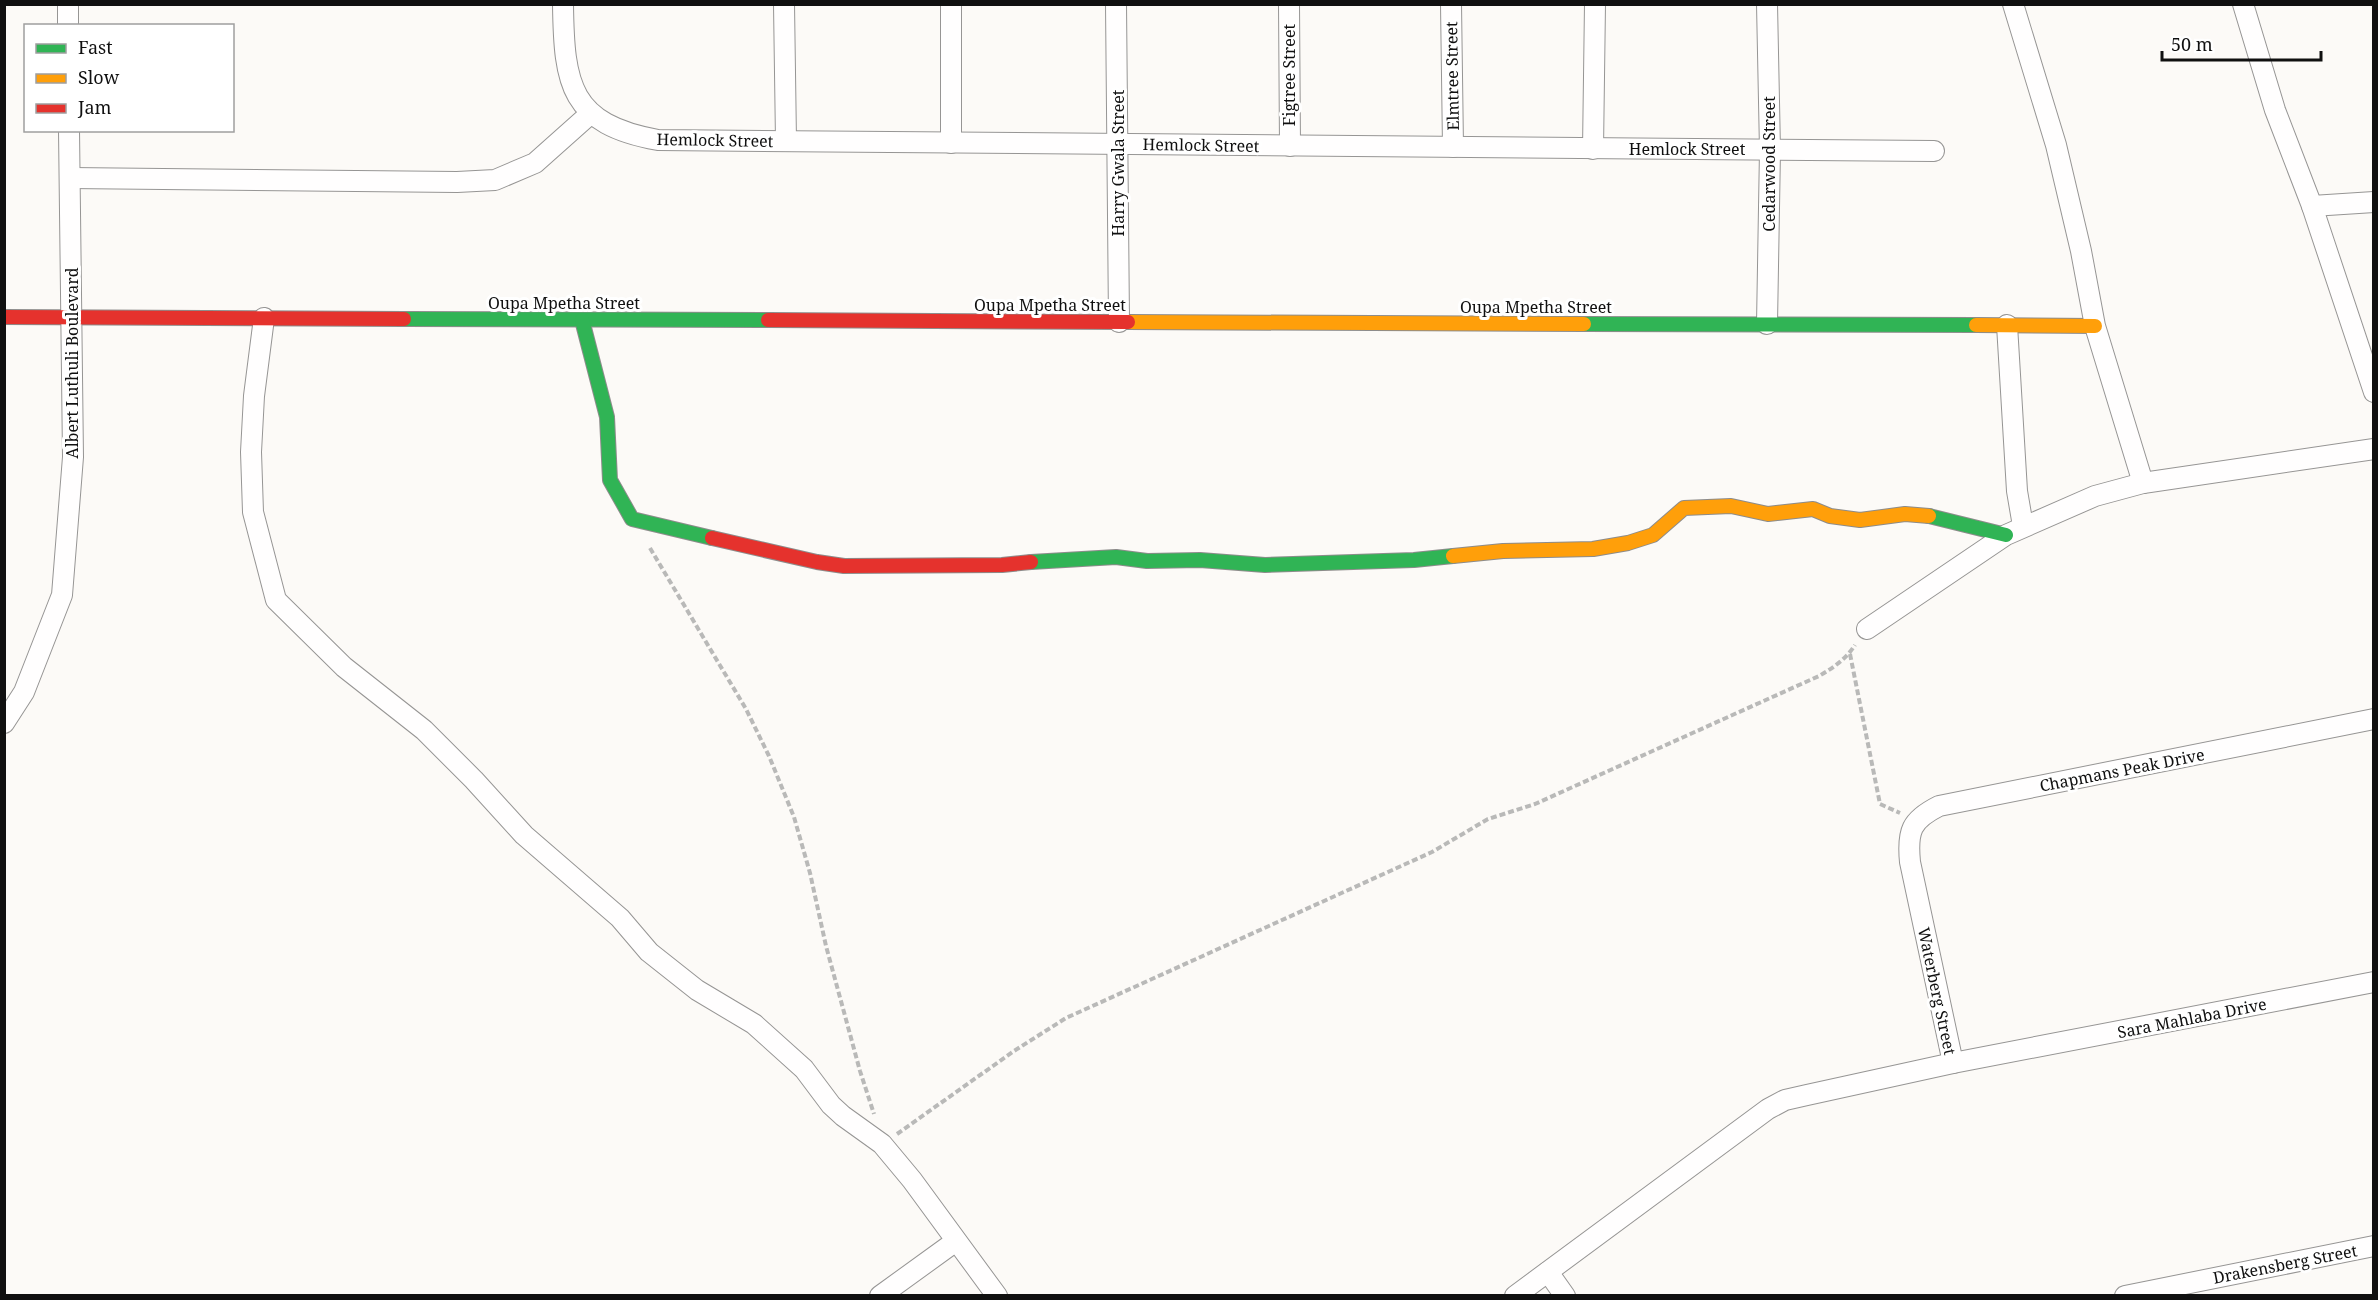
<svg xmlns="http://www.w3.org/2000/svg" width="2378" height="1300" font-family="'Noto Serif',serif">
<style>
.lines{fill:none;stroke-linecap:round;stroke-linejoin:round}
.street-casing{stroke:#969594;stroke-width:22}
.fast-casing{stroke:#8d8c8b;stroke-width:16}
.slow-casing{stroke:#8d8c8b;stroke-width:16}
.jam-casing{stroke:#8d8c8b;stroke-width:16}
.path{stroke:#b9b9b8;stroke-width:4;stroke-dasharray:6 3;stroke-linecap:butt}
.street{stroke:#fffefe;stroke-width:20}
.fast{stroke:#30b455;stroke-width:14}
.slow{stroke:#ff9f0a;stroke-width:14}
.jam{stroke:#e5322d;stroke-width:14}
.labels{text-anchor:middle;stroke-width:6;stroke-linejoin:round;paint-order:stroke}
.street-label{font-size:16px;fill:#101010;stroke:#fff}
</style>
<rect width="100%" height="100%" fill="#fcfaf7"/>
<g class="lines">
<defs>
<g id="street">
<path d="M68 4V26"/>
<path d="M563 4C564 85 570 124 658 140L1934 151"/>
<path d="M784 4 786 141"/>
<path d="M951 4V143"/>
<path d="M1116 4 1119 322"/>
<path d="M1289 4 1290 146"/>
<path d="M1451 4 1453 147"/>
<path d="M2013 4 2056 145 2081 251 2095 326 2143 483"/>
<path d="M2243 4 2275 110 2312 206 2374 392"/>
<path d="M1593 149 1595 4"/>
<path d="M70 178 457 182 495 180 535 163 590 114"/>
<path d="M2312 206 2374 202"/>
<path d="M264 318 254 396 251 452 253 512 276 600 344 667 424 730 474 780 524 835 620 918 649 952 697 990 754 1024 804 1069 831 1105 843 1116 882 1144 912 1180 997 1296"/>
<path d="M1767 324 1770 150 1767 4"/>
<path d="M2007 325 2017 491 2023 526"/>
<path d="M1867 629 2006 535 2095 496 2143 483 2374 449"/>
<path d="M2374 719 1939 806C1911 820 1907 831 1910 862L1953 1063 2374 982"/>
<path d="M4 723 24 692 62 595 73 457 69 130"/>
<path d="M1548 1272 1565 1296"/>
<path d="M880 1296 956 1241"/>
<path d="M1515 1296 1768 1109 1785 1100 1807 1095 1953 1063"/>
<path d="M2125 1296 2374 1246"/>
</g>
<g id="fast">
<path d="M404 319 768 320"/>
<path d="M582 320 607 417 610 480 632 519 712 538"/>
<path d="M1584 324 1976 325"/>
<path d="M1929 516 2006 535"/>
<path d="M1031 562 1116 557 1147 561 1200 560 1265 565 1414 560 1453 556"/>
</g>
<g id="slow">
<path d="M1128 322 1584 324"/>
<path d="M1976 325 2095 326"/>
<path d="M1453 556 1503 551 1593 549 1628 543 1653 535 1684 508 1731 506 1768 514 1813 509 1830 516 1860 520 1905 514 1929 516"/>
</g>
<g id="jam">
<path d="M4 317 404 319"/>
<path d="M768 320 1128 322"/>
<path d="M712 538 817 562 844 566 1002 565 1031 562"/>
</g>
</defs>
<use href="#street" class="street-casing"/>
<use href="#fast" class="fast-casing"/>
<use href="#slow" class="slow-casing"/>
<use href="#jam" class="jam-casing"/>
<g class="path">
<path d="M650 548 746 709 769 756 794 817 810 873 826 946 860 1071 874 1114"/>
<path d="M1850 654 1880 804 1900 813"/>
<path d="M897 1134 1014 1051 1066 1018 1432 852 1488 819 1535 804 1819 676C1833 668 1846 659 1855 645"/>
</g>
<use href="#street" class="street"/>
<use href="#fast" class="fast"/>
<use href="#slow" class="slow"/>
<use href="#jam" class="jam"/>
</g>
<g class="labels">
<g class="street-label">
<text transform="translate(1289 75) rotate(-90)" y="6">Figtree Street</text>
<text transform="translate(1452 76) rotate(-91)" y="6">Elmtree Street</text>
<text transform="translate(715 140) rotate(1)" y="6">Hemlock Street</text>
<text transform="translate(1201 145) rotate(1)" y="6">Hemlock Street</text>
<text x="1687" y="155">Hemlock Street</text>
<text transform="translate(1118 163) rotate(-90)" y="6">Harry Gwala Street</text>
<text transform="translate(1769 164) rotate(-90)" y="6">Cedarwood Street</text>
<text x="564" y="309">Oupa Mpetha Street</text>
<text x="1050" y="311">Oupa Mpetha Street</text>
<text x="1536" y="313">Oupa Mpetha Street</text>
<text transform="translate(72 363) rotate(-90)" y="6">Albert Luthuli Boulevard</text>
<text transform="translate(2122 770) rotate(-11)" y="6">Chapmans Peak Drive</text>
<text transform="translate(1937 991) rotate(78)" y="6">Waterberg Street</text>
<text transform="translate(2192 1018) rotate(-11)" y="6">Sara Mahlaba Drive</text>
<text transform="translate(2285 1264) rotate(-11)" y="6">Drakensberg Street</text>
</g>
</g>
<rect width="2378" height="1300" fill="none" stroke="#101010" stroke-width="12"/>
<rect x="24" y="24" width="210" height="108" fill="#ffffff" stroke="#9f9f9f" stroke-width="1.5"/>
<rect x="36" y="44" width="30" height="9" fill="#30b455" stroke="#9f9f9f" stroke-width="1.5"/>
<text x="78" y="54" font-size="18" fill="#101010">Fast</text>
<rect x="36" y="74" width="30" height="9" fill="#ff9f0a" stroke="#9f9f9f" stroke-width="1.5"/>
<text x="78" y="84" font-size="18" fill="#101010">Slow</text>
<rect x="36" y="104" width="30" height="9" fill="#e5322d" stroke="#9f9f9f" stroke-width="1.5"/>
<text x="78" y="114" font-size="18" fill="#101010">Jam</text>
<path d="M2162 51v9h159v-9" fill="none" stroke="#101010" stroke-width="3"/>
<text x="2171" y="51" font-size="18" fill="#101010" stroke="#ffffff" stroke-width="4.5" paint-order="stroke">50 m</text>
</svg>
